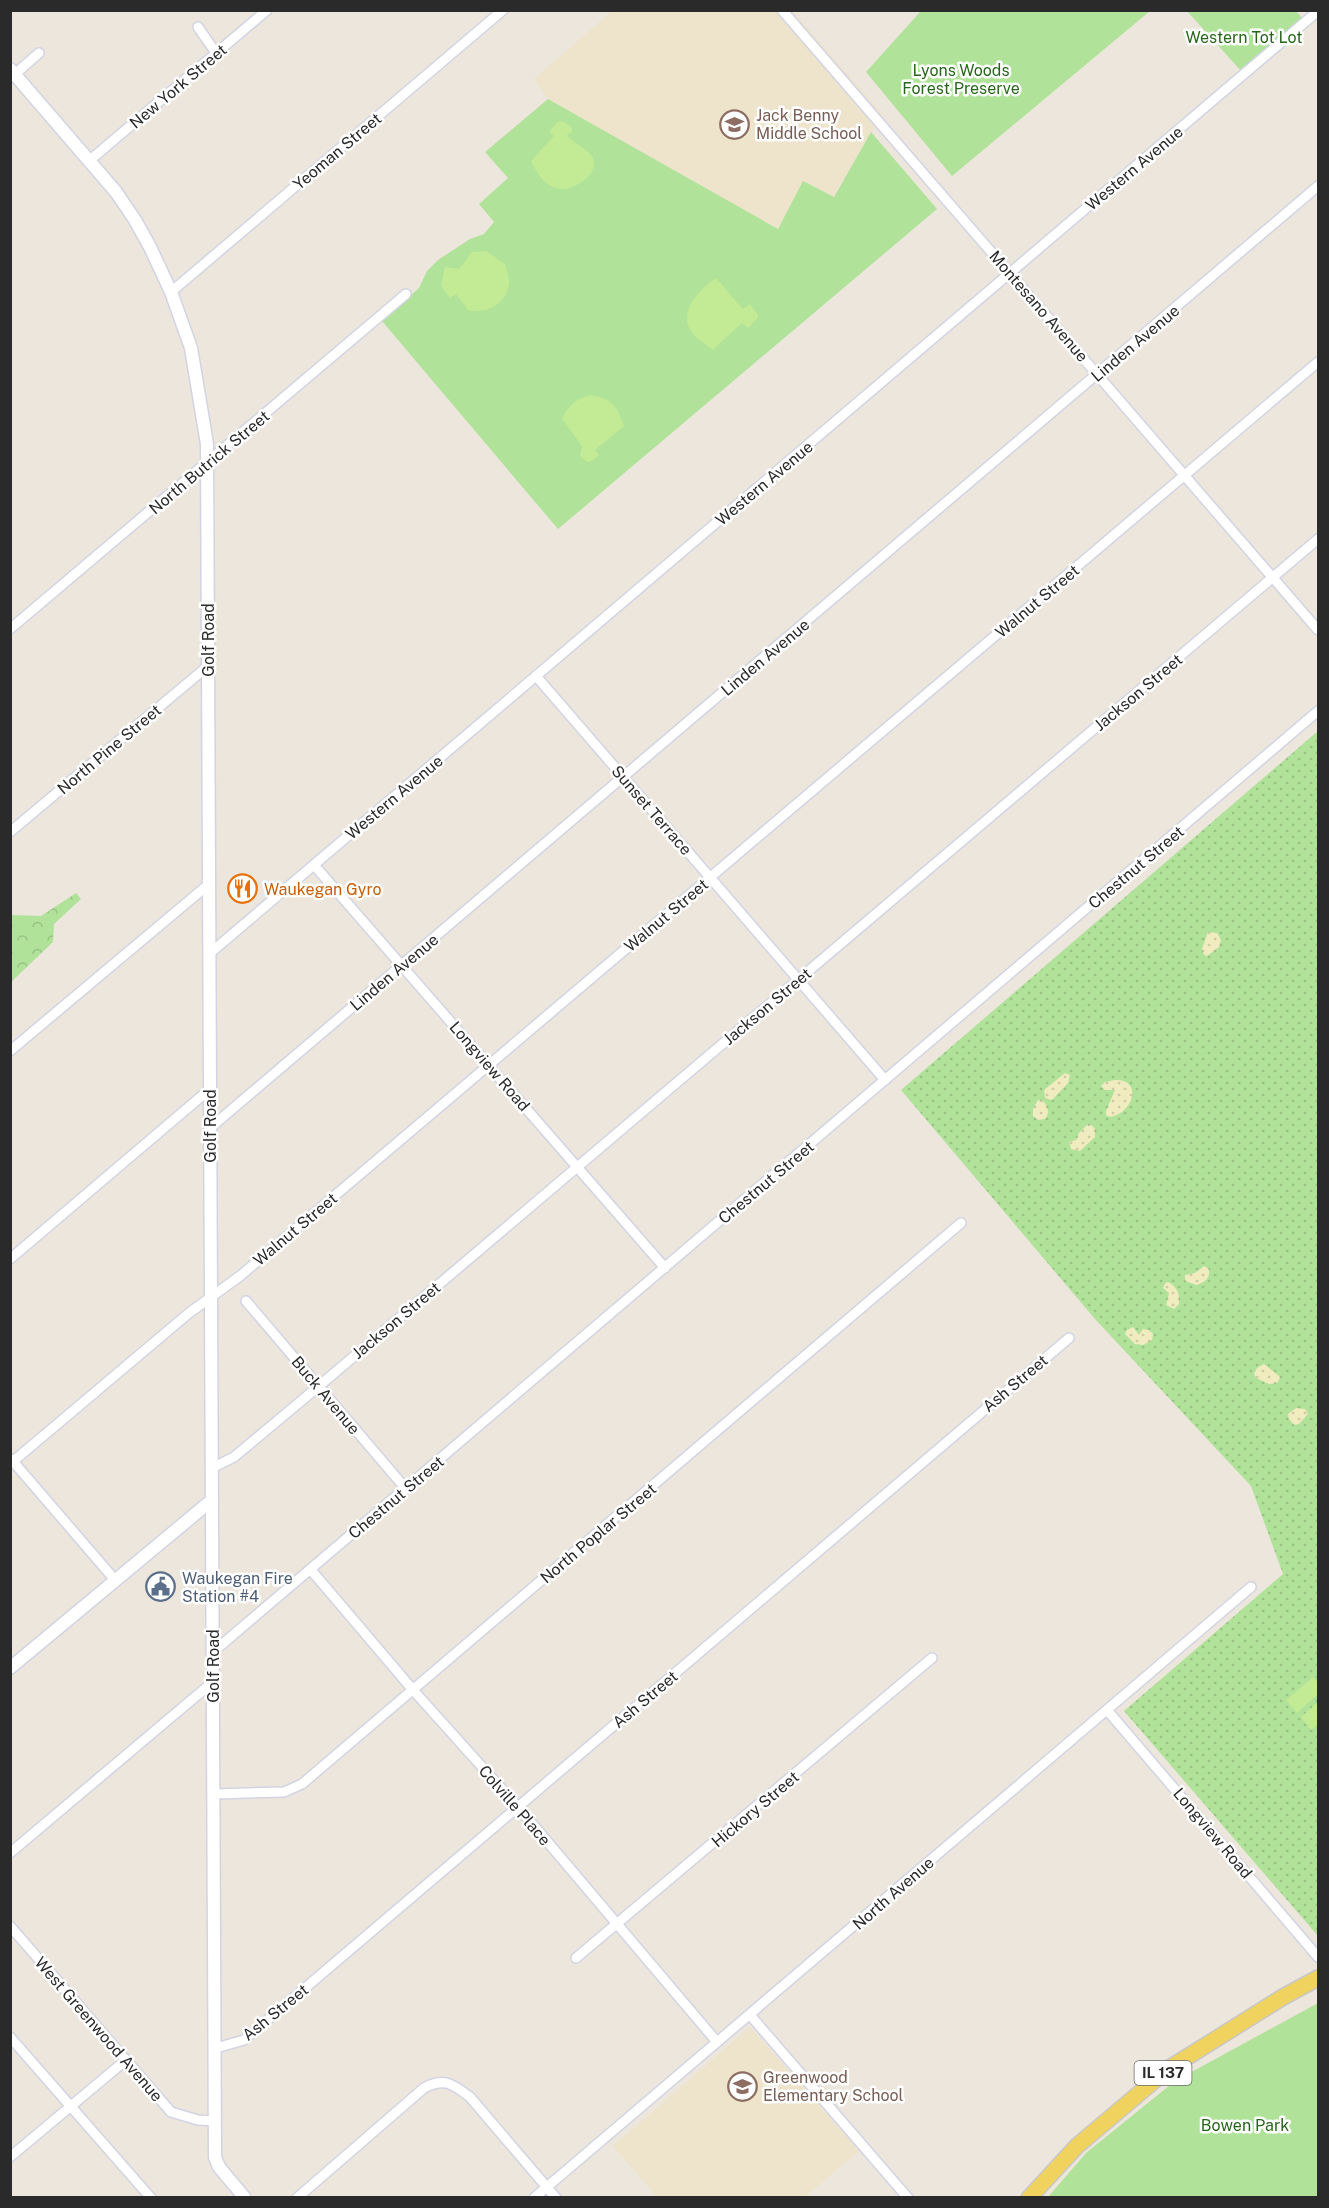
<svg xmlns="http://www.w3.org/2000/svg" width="1329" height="2208" font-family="'Public Sans',sans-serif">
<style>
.education{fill:#eee4cc}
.grass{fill:url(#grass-dots)}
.forest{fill:url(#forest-crowns)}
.sand{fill:url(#sand-dots)}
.park{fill:#b0e299}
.pitch{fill:#c3ea95}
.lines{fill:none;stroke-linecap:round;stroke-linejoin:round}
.minor-casing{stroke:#d2d4e3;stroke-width:12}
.tertiary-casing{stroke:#d2d4e3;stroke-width:15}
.primary-casing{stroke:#c8c8c8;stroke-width:18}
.minor{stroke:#fff;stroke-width:9}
.tertiary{stroke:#fff;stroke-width:12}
.primary{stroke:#efd35e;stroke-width:15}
.labels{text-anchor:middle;stroke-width:5;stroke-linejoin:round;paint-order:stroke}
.shield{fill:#fff;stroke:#6a6a6a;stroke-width:1.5}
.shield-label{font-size:15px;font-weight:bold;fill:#2a2a2a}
.park-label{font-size:16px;fill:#28671b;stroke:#fff}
.street-label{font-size:16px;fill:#2a2a2a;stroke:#fff}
.education-label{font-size:16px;fill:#785e54;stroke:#fff;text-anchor:start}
.food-label{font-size:16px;fill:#c56008;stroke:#fff;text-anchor:start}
.service-label{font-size:16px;fill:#4e5e75;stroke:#fff;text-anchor:start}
</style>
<defs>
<pattern id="grass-dots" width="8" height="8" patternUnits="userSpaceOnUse" patternTransform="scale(1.5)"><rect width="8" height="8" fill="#b0e299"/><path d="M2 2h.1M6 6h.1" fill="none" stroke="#98c284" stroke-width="1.8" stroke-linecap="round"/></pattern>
<pattern id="forest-crowns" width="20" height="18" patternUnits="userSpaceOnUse" patternTransform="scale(1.5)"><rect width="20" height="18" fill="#b0e299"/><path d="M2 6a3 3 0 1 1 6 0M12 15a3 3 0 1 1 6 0" fill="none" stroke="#98c284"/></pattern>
<pattern id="sand-dots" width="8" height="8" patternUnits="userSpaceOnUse" patternTransform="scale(1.5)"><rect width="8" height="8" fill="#f1ebc0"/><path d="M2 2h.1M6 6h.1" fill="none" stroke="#cfcaa5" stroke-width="1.8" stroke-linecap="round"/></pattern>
</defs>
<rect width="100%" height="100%" fill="#ece6dc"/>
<g class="education">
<path d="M612 11H793L884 116 871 132 833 197 778 229 548 99 534 79Z"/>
<path d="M750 2027 859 2151 805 2197H657L613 2146Z"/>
</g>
<path class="grass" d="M1318 731V1936L1124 1711 1283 1574 1251 1486 1095 1319 901 1090Z"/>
<path class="forest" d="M76 893 81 899 54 924 53 942 11 982V915L41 916Z"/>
<g class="sand">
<path d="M1208 932 1217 933 1221 940 1219 947 1207 956 1204 955 1202 949Z"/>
<path d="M1065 1073 1070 1075 1068 1083 1052 1100 1045 1098 1044 1090Z"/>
<path d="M1115 1080C1143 1079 1134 1113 1110 1117L1106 1115V1111L1115 1090H1105L1101 1086 1105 1082Z"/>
<path d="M1038 1100 1043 1101C1048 1106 1050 1114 1045 1119L1038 1120 1033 1116V1109Z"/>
<path d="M1087 1125H1091L1095 1129V1137L1080 1151 1071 1149 1069 1142 1076 1140 1079 1133Z"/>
<path d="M1204 1266 1209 1269C1210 1279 1206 1281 1197 1285L1185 1281V1275L1195 1273Z"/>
<path d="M1168 1282C1177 1286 1180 1294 1179 1304L1174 1309 1166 1305 1169 1293 1163 1288 1165 1283Z"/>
<path d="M1133 1327 1139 1335 1143 1329 1149 1330 1153 1334 1152 1340 1143 1345 1135 1344 1125 1334 1127 1330Z"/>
<path d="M1264 1364 1279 1376 1280 1378 1277 1383 1269 1384 1256 1378 1254 1374 1257 1368Z"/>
<path d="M1296 1408 1305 1409 1308 1414 1299 1424 1294 1425 1289 1419 1288 1414Z"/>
</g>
<g class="park">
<path d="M921 11V10L1150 11 952 176 866 72Z"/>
<path d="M1187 11H1296L1302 18 1242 72Z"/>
<path d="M548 99 778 229 803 181 834 197 871 132 937 209 558 529 382 321 419 288 427 271 438 260 470 239 484 234 494 222 479 204 508 178 485 152Z"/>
<path d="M1318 2003V2197H1048L1086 2153 1175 2081Z"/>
</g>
<g class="pitch">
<path d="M562 121 571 126 572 132 567 135C574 145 591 149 594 161 597 176 573 190 561 189 546 188 537 174 531 161L554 136 549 132 557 122Z"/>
<path d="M486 251 505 264C507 271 510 278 509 284 506 305 487 314 468 310L456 294 450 298 441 286 445 267 459 269 472 252Z"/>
<path d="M716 278 743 309 750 304 758 315 757 319 748 328 742 323 713 350C708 346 702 342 697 338 673 316 697 291 716 278Z"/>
<path d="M590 395C612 399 617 405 624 426L595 450 599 455 592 461 587 462 580 456 582 446 562 419C568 405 576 399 590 395Z"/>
<path d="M1313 1677 1318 1683V1694L1297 1713 1286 1700Z"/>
<path d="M1318 1702V1724L1311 1730 1301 1717Z"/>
</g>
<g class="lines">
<defs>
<g id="minor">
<path d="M782 10 1318 630"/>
<path d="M198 27 216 53"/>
<path d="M15 74 39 53"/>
<path d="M89 161 267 10"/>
<path d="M171 292 503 10"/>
<path d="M10 629 406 294"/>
<path d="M536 676 885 1080"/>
<path d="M10 832 208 666"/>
<path d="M314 865 665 1268"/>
<path d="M209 954 1318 11"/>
<path d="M10 1051 209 884"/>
<path d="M210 1128 1318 186"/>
<path d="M10 1259 210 1089"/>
<path d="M246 1301 406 1489"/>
<path d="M11 1459 115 1580"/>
<path d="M10 1464 189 1313 240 1276 1318 362"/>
<path d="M212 1468 234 1457 319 1386 1318 539"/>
<path d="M311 1570 413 1690 518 1807 717 2042"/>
<path d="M213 1652 1318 711"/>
<path d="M1107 1710 1318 1957"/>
<path d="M214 1794 284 1792 302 1784 961 1223"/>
<path d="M10 1853 214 1681"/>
<path d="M10 1926 171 2112 198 2120 216 2121"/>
<path d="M576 1958 932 1658"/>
<path d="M750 2015 908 2198"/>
<path d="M10 2037 151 2198"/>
<path d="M216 2048 244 2040 1069 1338"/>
<path d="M10 2157 126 2060"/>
<path d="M297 2198 424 2088C444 2077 453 2084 470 2097L556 2198"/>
<path d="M534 2198 1251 1587"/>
</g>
<g id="tertiary">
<path d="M10 69 116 192 135 220 150 247 171 292 191 348 207 444 215 2157 219 2167 245 2198"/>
<path d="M10 1668 212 1500"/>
</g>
<path id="primary" d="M1029 2198 1077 2146 1168 2069 1283 1997 1318 1978"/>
</defs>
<use href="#minor" class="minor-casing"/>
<use href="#tertiary" class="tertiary-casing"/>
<use href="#primary" class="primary-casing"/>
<use href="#minor" class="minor"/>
<use href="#tertiary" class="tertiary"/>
<use href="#primary" class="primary"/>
</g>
<defs>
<symbol id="school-ring" viewBox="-11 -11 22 22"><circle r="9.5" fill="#fff" stroke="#8d6e63" stroke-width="1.5"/><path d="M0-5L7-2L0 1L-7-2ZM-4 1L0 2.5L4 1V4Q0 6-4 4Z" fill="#8d6e63"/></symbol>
<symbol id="restaurant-ring" viewBox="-11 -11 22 22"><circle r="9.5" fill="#fff" stroke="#e8710a" stroke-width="1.5"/><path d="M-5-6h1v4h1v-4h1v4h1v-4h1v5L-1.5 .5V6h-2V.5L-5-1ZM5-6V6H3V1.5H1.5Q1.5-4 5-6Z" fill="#e8710a"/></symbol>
<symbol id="civic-ring" viewBox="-11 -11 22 22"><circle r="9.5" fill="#fff" stroke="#5c6f8a" stroke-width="1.5"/><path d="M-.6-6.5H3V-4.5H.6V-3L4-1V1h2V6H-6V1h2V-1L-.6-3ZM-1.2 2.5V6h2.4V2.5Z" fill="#5c6f8a"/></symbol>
</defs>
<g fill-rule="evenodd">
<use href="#school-ring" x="718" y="108" width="33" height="33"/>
<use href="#restaurant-ring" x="226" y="872" width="33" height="33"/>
<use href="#civic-ring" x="144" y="1570" width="33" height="33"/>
<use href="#school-ring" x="726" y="2070" width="33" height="33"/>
</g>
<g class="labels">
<rect class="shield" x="1134.5" y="2061" width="57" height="24" rx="4.5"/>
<g class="shield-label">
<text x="1163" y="2078">IL 137</text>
</g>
<g class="park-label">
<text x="1244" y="43">Western Tot Lot</text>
<text x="961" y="76">Lyons Woods<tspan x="961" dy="18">Forest Preserve</tspan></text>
<text x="1245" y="2131">Bowen Park</text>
</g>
<g class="street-label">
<text transform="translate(178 86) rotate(-40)" y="6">New York Street</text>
<text transform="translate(337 151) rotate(-40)" y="6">Yeoman Street</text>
<text transform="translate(1134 168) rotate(-40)" y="6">Western Avenue</text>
<text transform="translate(1039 306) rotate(49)" y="6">Montesano Avenue</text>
<text transform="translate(1135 343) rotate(-40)" y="6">Linden Avenue</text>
<text transform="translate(209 462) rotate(-40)" y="6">North Butrick Street</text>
<text transform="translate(764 483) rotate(-40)" y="6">Western Avenue</text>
<text transform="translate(1037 601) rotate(-40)" y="6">Walnut Street</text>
<text transform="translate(208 640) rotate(-90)" y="6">Golf Road</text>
<text transform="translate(765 657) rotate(-40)" y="6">Linden Avenue</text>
<text transform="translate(1138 692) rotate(-40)" y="6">Jackson Street</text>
<text transform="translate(109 749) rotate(-40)" y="6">North Pine Street</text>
<text transform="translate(394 797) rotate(-40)" y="6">Western Avenue</text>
<text transform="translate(652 810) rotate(49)" y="6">Sunset Terrace</text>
<text transform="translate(1136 867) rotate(-40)" y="6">Chestnut Street</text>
<text transform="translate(666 915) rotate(-40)" y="6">Walnut Street</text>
<text transform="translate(394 972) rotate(-40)" y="6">Linden Avenue</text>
<text transform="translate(767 1006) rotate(-40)" y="6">Jackson Street</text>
<text transform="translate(490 1066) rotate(49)" y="6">Longview Road</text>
<text transform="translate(210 1126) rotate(-90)" y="6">Golf Road</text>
<text transform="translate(766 1182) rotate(-40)" y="6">Chestnut Street</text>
<text transform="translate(295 1229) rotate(-40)" y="6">Walnut Street</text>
<text transform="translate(396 1320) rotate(-40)" y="6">Jackson Street</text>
<text transform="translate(1015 1383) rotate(-40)" y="6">Ash Street</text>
<text transform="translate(326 1395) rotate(50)" y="6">Buck Avenue</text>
<text transform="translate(396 1497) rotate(-40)" y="6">Chestnut Street</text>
<text transform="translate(598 1533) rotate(-40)" y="6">North Poplar Street</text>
<text transform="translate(213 1666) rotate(-90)" y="6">Golf Road</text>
<text transform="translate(645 1699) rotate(-40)" y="6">Ash Street</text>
<text transform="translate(515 1805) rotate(49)" y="6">Colville Place</text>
<text transform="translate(755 1809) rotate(-40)" y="6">Hickory Street</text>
<text transform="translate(1213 1833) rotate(50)" y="6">Longview Road</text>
<text transform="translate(893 1893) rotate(-41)" y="6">North Avenue</text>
<text transform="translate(275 2012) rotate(-39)" y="6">Ash Street</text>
<text transform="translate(99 2029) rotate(49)" y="6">West Greenwood Avenue</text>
</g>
<g class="education-label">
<text x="756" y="121">Jack Benny<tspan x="756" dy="18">Middle School</tspan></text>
<text x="763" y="2083">Greenwood<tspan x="763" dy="18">Elementary School</tspan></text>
</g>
<g class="food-label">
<text x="264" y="895">Waukegan Gyro</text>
</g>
<g class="service-label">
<text x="182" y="1584">Waukegan Fire<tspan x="182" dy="18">Station #4</tspan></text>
</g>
</g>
<rect width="1329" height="2208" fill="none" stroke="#2a2a2a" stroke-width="24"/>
</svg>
